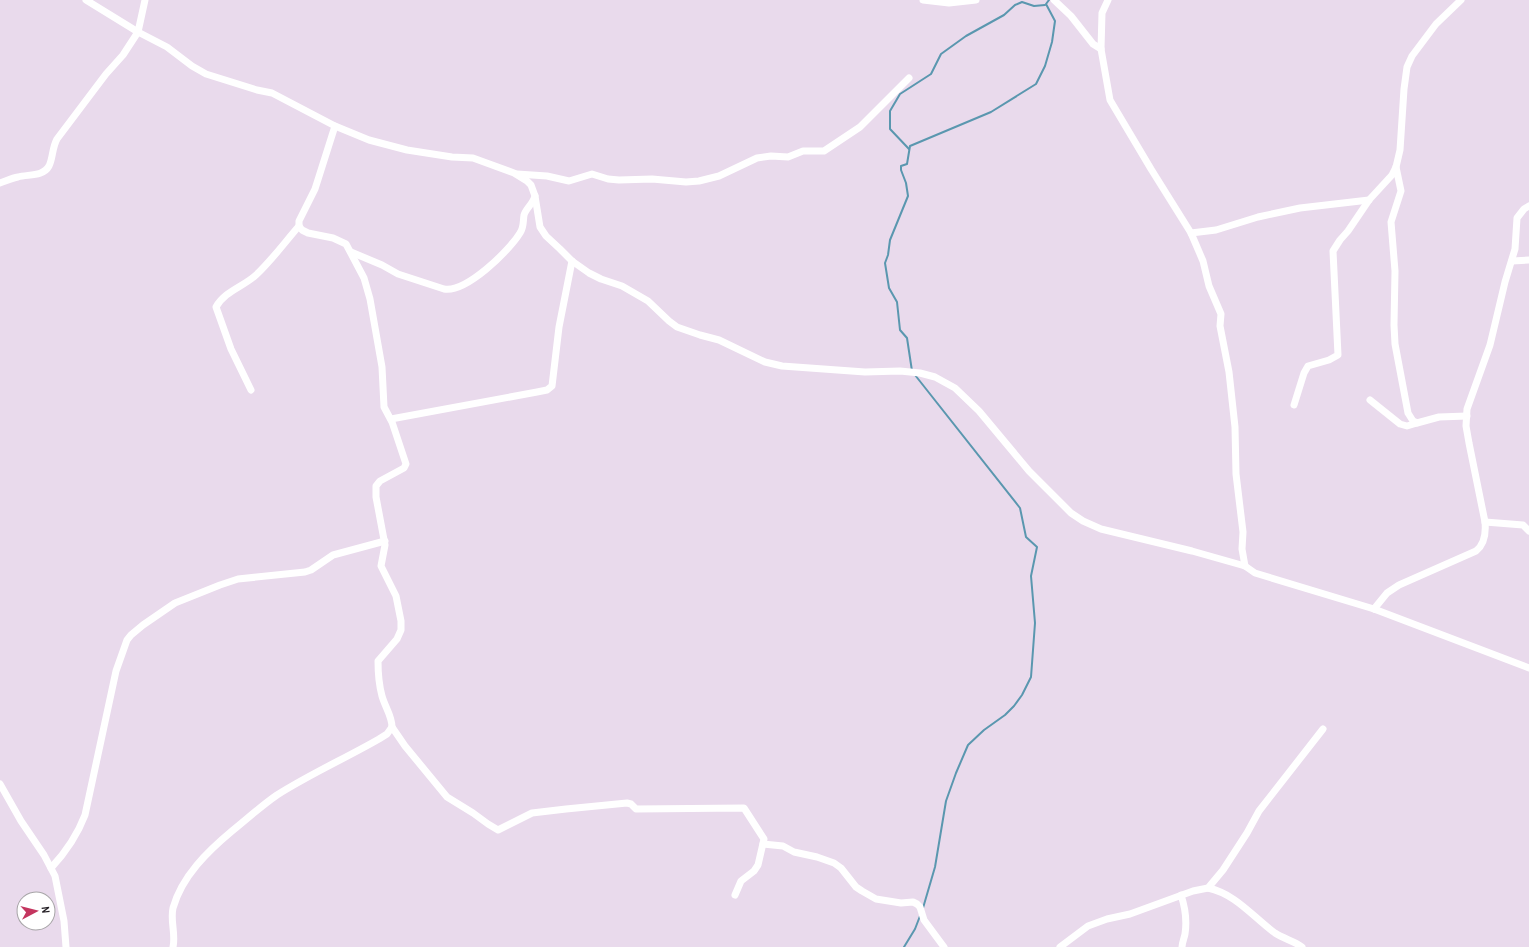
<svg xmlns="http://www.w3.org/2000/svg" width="1529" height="947" font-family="'Archivo Narrow',sans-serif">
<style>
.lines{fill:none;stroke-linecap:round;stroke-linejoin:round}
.stream{stroke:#5a97af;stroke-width:2}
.minor{stroke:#fff;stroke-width:7}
</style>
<rect width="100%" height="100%" fill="#e9daec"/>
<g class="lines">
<g class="stream">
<path d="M909 149 890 129V111L900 94 931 74 941 54 966 36 1004 15 1015 5 1022 2 1034 6 1045 5"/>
<path d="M912 371 907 338 900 330 897 302 889 288 885 263 888 255 890 240 908 196 906 183 901 170V166L907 164 910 146 991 112 1036 84 1045 66 1052 42 1055 21 1046 4 1049 0"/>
<path d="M915 375 1020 508 1026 537 1037 547 1031 576 1035 623 1031 677 1022 695 1014 706 1005 715 984 730 968 745 956 773 946 801 935 867 923 908"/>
<path d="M904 947 915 929 920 916"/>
</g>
<g class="minor">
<path d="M86 0 138 32 167 47 192 66 206 74 257 90 272 93 335 126 369 140 407 150 452 157 473 158 514 173 527 181 531 185 535 196 540 227 546 236 560 249 572 261 589 273 601 279 622 286 648 301 669 321 677 327 700 335 719 340 765 362 782 366 865 372 900 371 920 373 935 377 955 388 979 411 1029 471 1071 513 1083 521 1101 529 1192 551 1245 566 1255 573 1374 609 1529 668"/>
<path d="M923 0 949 3 976 0"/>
<path d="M1054 0 1071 16 1093 44 1101 49"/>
<path d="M1108 0 1102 13 1101 49 1110 100 1151 169 1191 233 1203 261 1209 286 1221 314 1220 326 1229 372 1235 427 1236 474 1243 532 1242 549 1245 566"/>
<path d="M1396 167 1401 191 1391 222 1395 271 1394 325 1395 344 1408 413 1413 421 1417 423 1439 417 1467 416"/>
<path d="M517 174 547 176 569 181 592 174 608 179 619 180 652 179 686 182 699 181 719 176 757 158 771 156 788 157 803 151H824L860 127 909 78"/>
<path d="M0 183C6 181 12 178 18 177 28 174 43 177 49 166 53 158 52 148 57 139L106 74 123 55 138 32 145 0"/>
<path d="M1191 233 1216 230 1258 217 1300 208 1369 200"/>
<path d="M351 252 382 265 398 274 444 289C466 293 509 251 520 233 524 227 523 221 524 215 526 208 533 204 535 196"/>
<path d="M1512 261 1529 260"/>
<path d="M251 390 231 349 216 307C225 291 243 287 256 275 272 260 285 242 299 226"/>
<path d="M1370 400 1400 424 1407 426 1417 423"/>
<path d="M1294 405 1304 373 1308 366 1329 360 1338 355 1333 251 1340 240 1348 231 1369 200 1392 175 1396 167 1400 150 1404 89 1407 67 1412 56 1436 24 1461 0"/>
<path d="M391 419 537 392 547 390 552 386 559 327 572 261"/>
<path d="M1485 522 1523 525 1529 531"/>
<path d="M1374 609 1387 593 1399 585 1476 551C1485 544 1486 533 1485 522L1469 443 1466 426 1467 409 1490 345 1505 282 1515 249 1517 218 1524 209 1529 206"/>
<path d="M392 727 405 746 447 797 473 813 488 824 498 830 532 813 566 809 627 803 631 804 636 809 744 808 764 839 758 865 754 871 741 881 735 895"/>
<path d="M0 784 21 821 44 855 55 876 64 921 66 947"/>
<path d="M763 844 783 846 794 852 817 857 834 863 841 868 856 887 862 891 876 899 901 903 913 902 917 904 920 907 924 920 944 947"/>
<path d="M51 868C66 852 77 836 85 815L116 671 127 640 131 635 143 625 175 603 220 585 238 579 305 572 311 570 333 555 385 541"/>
<path d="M1208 888C1236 894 1253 917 1275 933 1284 939 1294 941 1302 947"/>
<path d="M1181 895C1185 907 1187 921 1185 934 1184 939 1182 943 1182 947"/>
<path d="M173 947C176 934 170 921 173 908 182 876 208 851 232 831 247 819 261 806 277 795 310 774 346 758 379 739L387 734 392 727C392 716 385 707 382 696 379 685 378 672 378 661L397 639 401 630V621L396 596 381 566 385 545 376 497V486L380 481 404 468 406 464 392 422 384 407 382 367 370 299 364 278 346 244 333 238 308 233 302 230 299 226V221L315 189 335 126"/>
<path d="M1060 947 1088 926 1107 919 1130 914 1193 891 1208 888 1223 870 1247 833 1259 811 1323 729"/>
</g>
</g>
<g transform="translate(36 911) rotate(83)"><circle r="19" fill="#ffffff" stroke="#a7a5a7"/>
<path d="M0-3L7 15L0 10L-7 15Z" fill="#c4355f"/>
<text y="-6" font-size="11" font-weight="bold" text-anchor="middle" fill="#221d23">N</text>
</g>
</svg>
